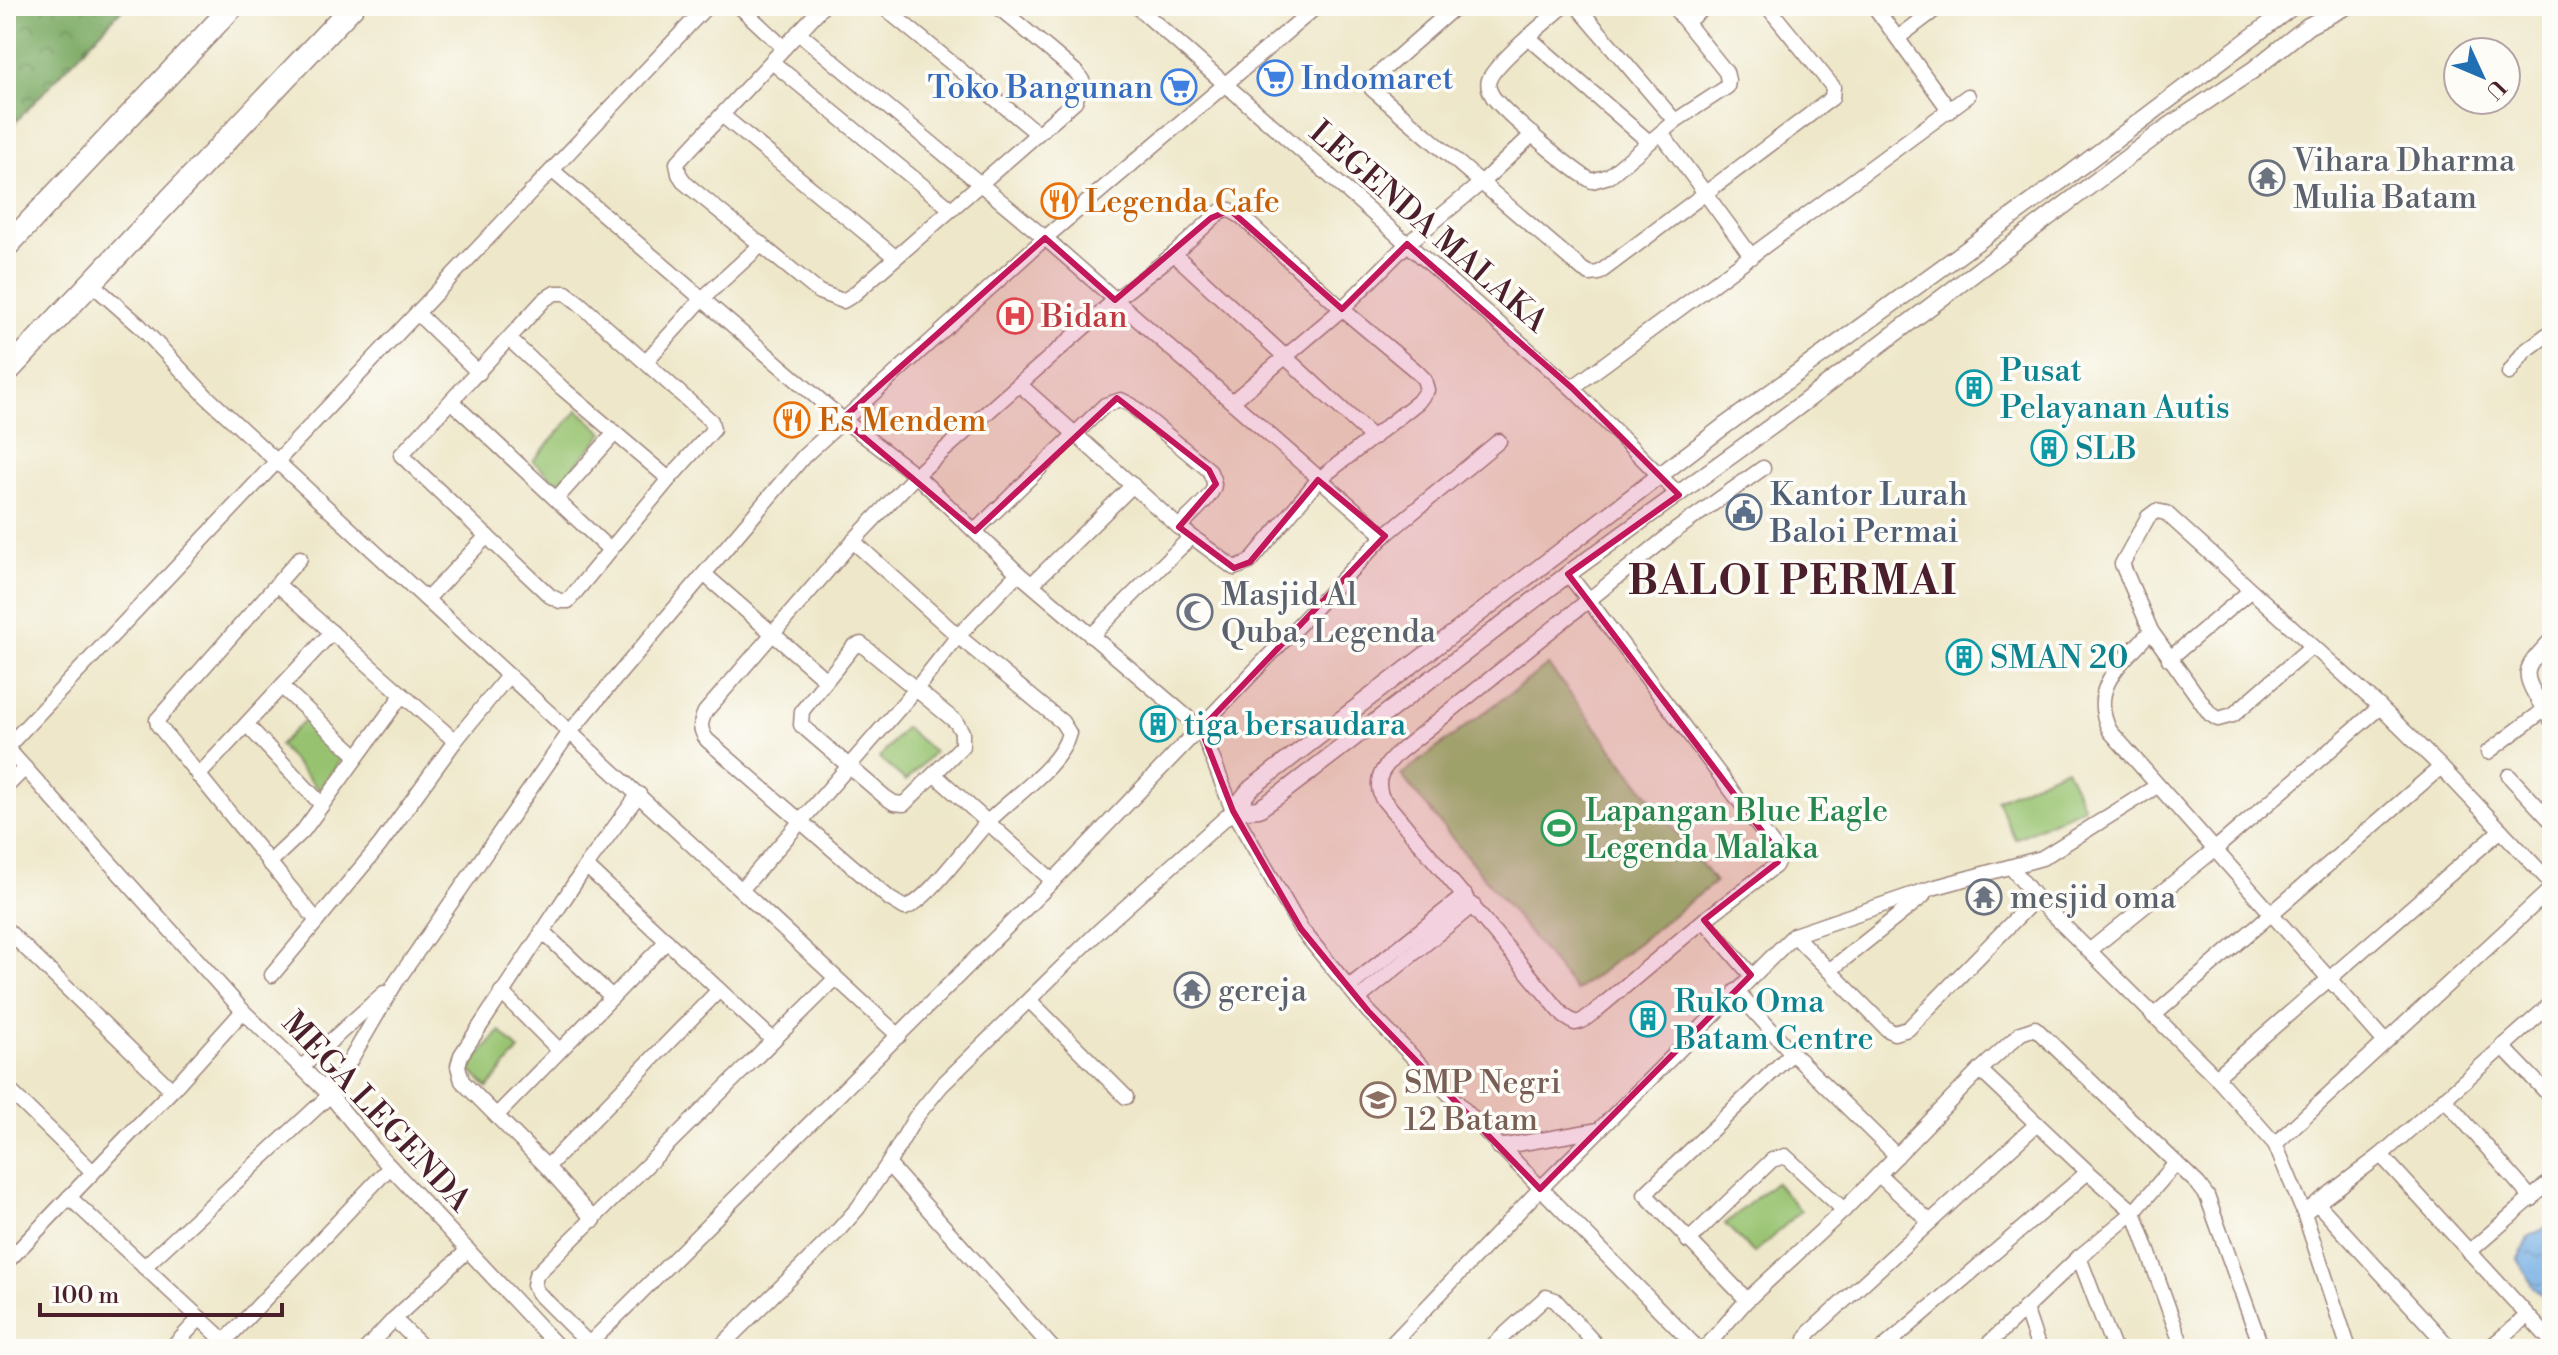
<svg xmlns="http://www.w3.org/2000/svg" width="2558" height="1355" font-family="'Libre Bodoni',serif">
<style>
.forest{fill:url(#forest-crowns);stroke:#626446;stroke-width:2}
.park{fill:#97c370;stroke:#70714e;stroke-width:2}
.water{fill:url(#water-ripples);stroke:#5e6687;stroke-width:2}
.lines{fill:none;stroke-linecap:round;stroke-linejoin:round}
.minor-casing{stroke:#9c837a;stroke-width:17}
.tertiary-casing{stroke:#9c837a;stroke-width:19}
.trunk-casing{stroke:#9c837a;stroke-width:25}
.minor{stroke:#fff;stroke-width:14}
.tertiary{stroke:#fff;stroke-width:16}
.trunk{stroke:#fff;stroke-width:22}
.marked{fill:#c2185b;fill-opacity:0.2;stroke:#c2185b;stroke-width:6;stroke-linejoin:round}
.labels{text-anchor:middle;stroke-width:7;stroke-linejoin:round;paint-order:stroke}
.shop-label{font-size:32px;fill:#366cbe;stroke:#fdfcf7;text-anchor:start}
.worship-label{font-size:32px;fill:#5b616d;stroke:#fdfcf7;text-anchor:start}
.food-label{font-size:32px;fill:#c56008;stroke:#fdfcf7;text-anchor:start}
.street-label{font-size:32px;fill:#4a1f2b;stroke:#fdfcf7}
.health-label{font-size:32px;fill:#be3a42;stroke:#fdfcf7;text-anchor:start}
.culture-label{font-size:32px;fill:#0d838f;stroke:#fdfcf7;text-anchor:start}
.service-label{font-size:32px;fill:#4e5e75;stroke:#fdfcf7;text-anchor:start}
.leisure-label{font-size:32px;fill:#27864d;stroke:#fdfcf7;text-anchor:start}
.education-label{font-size:32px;fill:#785e54;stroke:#fdfcf7;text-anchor:start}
.district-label{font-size:40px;font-weight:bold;letter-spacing:2px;fill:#4a1f2b;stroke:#fdfcf7}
</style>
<defs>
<pattern id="forest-crowns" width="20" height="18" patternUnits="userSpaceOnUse" patternTransform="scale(2)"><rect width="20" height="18" fill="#79a962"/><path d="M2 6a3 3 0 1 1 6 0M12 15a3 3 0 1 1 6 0" fill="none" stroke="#658951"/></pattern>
<pattern id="water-ripples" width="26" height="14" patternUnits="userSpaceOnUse" patternTransform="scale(2)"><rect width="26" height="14" fill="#72ade3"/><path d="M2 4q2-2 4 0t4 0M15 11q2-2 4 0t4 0" fill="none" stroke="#608cb8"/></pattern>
</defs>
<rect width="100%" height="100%" fill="#fdfcf7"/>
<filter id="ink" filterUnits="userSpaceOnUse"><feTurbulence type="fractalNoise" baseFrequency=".0125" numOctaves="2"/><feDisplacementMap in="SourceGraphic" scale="16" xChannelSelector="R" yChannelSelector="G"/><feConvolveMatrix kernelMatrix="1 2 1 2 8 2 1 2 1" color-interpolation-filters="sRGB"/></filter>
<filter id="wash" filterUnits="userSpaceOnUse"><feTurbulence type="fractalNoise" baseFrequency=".006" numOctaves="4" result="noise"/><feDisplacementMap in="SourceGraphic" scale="32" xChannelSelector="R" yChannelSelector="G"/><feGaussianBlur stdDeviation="1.8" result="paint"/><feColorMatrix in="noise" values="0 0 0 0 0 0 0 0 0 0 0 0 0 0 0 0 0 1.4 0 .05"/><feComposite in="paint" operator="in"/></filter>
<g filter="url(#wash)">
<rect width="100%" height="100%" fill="#eee7c9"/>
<path class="forest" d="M6 6H125L6 132Z"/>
<g class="park">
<path d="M578 410 604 433 558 484 533 461Z"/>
<path d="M1548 665 1715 882 1576 991 1401 775Z"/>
<path d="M306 719 344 755 319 790 279 745Z"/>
<path d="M905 727 934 752 906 781 879 758Z"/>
<path d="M2066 768 2084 807 2015 839 1997 800Z"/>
<path d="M500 1031 519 1050 488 1088 468 1069Z"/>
<path d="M1775 1182 1801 1211 1754 1253 1725 1224Z"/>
</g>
<path class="water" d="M2548 1227 2552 1231V1306L2533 1287 2518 1259 2529 1236Z"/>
</g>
<g filter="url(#ink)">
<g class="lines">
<defs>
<g id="minor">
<path d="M739 6 784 48"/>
<path d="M823 6 677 163 679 174 685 183 819 292 843 301 853 295 1075 101 1083 82 1077 73 997 6"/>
<path d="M882 6 1037 133"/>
<path d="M1136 6 1572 388 1679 495"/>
<path d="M1456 6 1375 77 1372 89 1583 270 1590 274 1599 273 1832 98 1833 87 1767 6"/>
<path d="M1564 6C1549 19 1494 64 1489 80 1487 85 1490 92 1493 97 1507 115 1573 171 1592 181L1609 176 1675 121 1727 87 1728 80 1726 72 1673 6"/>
<path d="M1577 6 1675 121"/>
<path d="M1874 6 1950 111"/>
<path d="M1686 22 1706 6"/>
<path d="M798 32 1045 238 1385 536"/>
<path d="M1528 37 1649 142"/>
<path d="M1899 37 1940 6"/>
<path d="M772 62 951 209"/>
<path d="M723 116 895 257"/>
<path d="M1661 133 1752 257"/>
<path d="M553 171 842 419 916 475 1018 573 1201 729 1233 811 1301 929 1368 1011 1698 1349"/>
<path d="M1174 254 1373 438"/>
<path d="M92 284 140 326 206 396 899 1036"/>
<path d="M555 293H566L579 303 711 421 713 430 669 479 568 601H560L550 596 401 455 545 299Z"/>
<path d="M417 313 479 373"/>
<path d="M509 339 562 388 669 479"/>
<path d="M646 361 702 299 762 244"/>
<path d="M2509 373 2524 352 2552 331"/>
<path d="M1572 388 1968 96"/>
<path d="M1233 401 1342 309 1407 244 1481 183 1533 134"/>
<path d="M452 402 610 550"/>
<path d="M556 499 615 433"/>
<path d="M975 531 1105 405 1121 400 1131 405 1209 470C1210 473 1214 480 1214 484 1215 495 1187 518 1179 527"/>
<path d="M853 541 958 636 1062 722 1069 733C1061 767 1010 798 986 824 967 844 928 901 905 908L890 899 707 740C699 729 700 723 705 712L853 541 916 475 1115 300 1174 254 1221 211 1230 210 1242 217 1342 309 1415 370 1424 379 1427 390 1418 402 1318 480 1250 562 1234 568 1179 527 1019 384"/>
<path d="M300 558 157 720 158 725 317 921"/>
<path d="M704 574 826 680"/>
<path d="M1568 574 1590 602 1777 851 1779 858 1775 866 1704 920 1593 1013 1582 1021 1575 1023 1564 1016 1382 798C1373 777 1385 766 1399 752L1676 530 1763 468"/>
<path d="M277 584 455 741"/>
<path d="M1032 584 1133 485"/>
<path d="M427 599 487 536"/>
<path d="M2151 631C2123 662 2087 687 2110 731L2385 1042"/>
<path d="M1091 636 1191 537"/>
<path d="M861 644 956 722 962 732V746L904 804 894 803 885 797 801 725 802 711 853 647Z"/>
<path d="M2312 646 2233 715 2218 719 2210 714 2151 631 2122 564 2148 517 2156 511 2166 513 2380 707 2441 767 2552 884"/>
<path d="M2169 659 2250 591"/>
<path d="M282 687 356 755"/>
<path d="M2544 710C2521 671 2521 672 2552 639"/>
<path d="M248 726 322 805"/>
<path d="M6 747 243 1011 330 1095 379 1155 560 1349"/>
<path d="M7 747 707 6"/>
<path d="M2488 752 2544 710 2551 720"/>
<path d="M935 775 1053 881"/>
<path d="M198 776 332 632"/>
<path d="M2509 776 2552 822"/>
<path d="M6 787 25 768"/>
<path d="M269 863 303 831 402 695"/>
<path d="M586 866 773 1040"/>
<path d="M2011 867 2036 898 2216 1077 2275 1144 2304 1213 2349 1349"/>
<path d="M741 890 916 689 958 636 1018 573"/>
<path d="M1704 920 1751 975"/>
<path d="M6 929 172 1090"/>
<path d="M542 931 612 997"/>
<path d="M1794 935 1887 1029 1894 1033 1908 1029 2036 898"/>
<path d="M2089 951 2214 850 2380 707"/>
<path d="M1829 971 1923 896"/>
<path d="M272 975 380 845 455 741 508 676"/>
<path d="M835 979 536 1275 534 1285 537 1292 589 1344 1053 881 1384 536 1499 441"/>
<path d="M1349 987 1465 895"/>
<path d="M1736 991 1792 1053 1897 1156"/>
<path d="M501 992 559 1050"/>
<path d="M1358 999 1473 905"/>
<path d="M1030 1001 1126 1097"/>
<path d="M2153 1016 2441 767"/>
<path d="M2502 1046 2552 1098"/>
<path d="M302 1067 384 993"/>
<path d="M1980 1070 2088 1172 2134 1212 2183 1349"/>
<path d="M2216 1077 2501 830"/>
<path d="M6 1087 93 1172"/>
<path d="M2444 1098 2532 1199"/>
<path d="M497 1115 667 941"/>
<path d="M2275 1144 2552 888"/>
<path d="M1499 1147 1599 1130"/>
<path d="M2381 1155 2552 1342"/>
<path d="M888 1164 1053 1349"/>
<path d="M547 1167 719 990"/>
<path d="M1879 1175 1930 1222"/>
<path d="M69 1197 233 1349"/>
<path d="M2317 1203 2451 1349"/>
<path d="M2304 1213 2381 1155 2552 1003"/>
<path d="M594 1220 547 1167 462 1081 458 1066 461 1055 586 866 639 794"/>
<path d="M1688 1241 1772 1160 1785 1156 1844 1210"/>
<path d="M2469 1252 2552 1180"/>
<path d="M2079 1257 2114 1349"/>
<path d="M6 1263 172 1090 243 1011"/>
<path d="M144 1267 330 1095 396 982 569 733 804 456 1045 238 1317 6"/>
<path d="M1747 1300 1645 1194 1792 1053"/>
<path d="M2025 1308 2039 1349"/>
<path d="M394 1319 425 1349"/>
<path d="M225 1341 390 1167"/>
<path d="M171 1349 200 1318"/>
<path d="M366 1349 394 1319 468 1250"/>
<path d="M718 1349 835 1234 858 1208 888 1164 915 1118 941 1086 1100 930 1233 811"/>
<path d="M1387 1349 1540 1189 1794 935 1932 888 2042 858 2157 786"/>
<path d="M1489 1349 1546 1297 1555 1300 1600 1349"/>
<path d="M1704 1349 1747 1300 1844 1210 1980 1070 2021 1033 2035 1028 2198 1184 2207 1196 2262 1349"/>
<path d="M1807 1349 1806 1339 1810 1332 2037 1124"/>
<path d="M1882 1349 2088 1172"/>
<path d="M1983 1349 2079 1257 2134 1212 2176 1163"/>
<path d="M2488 1349 2527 1316"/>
</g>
<g id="tertiary">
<path d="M1233 811 1259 809 1282 793 1568 574 1787 415 2165 129 2253 70 2308 26 2347 6"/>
<path d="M1233 811 1250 789 1723 427 2061 181 2293 6"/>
</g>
<g id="trunk">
<path d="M6 247 233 6"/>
<path d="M6 373 353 6"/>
</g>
</defs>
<use href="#minor" class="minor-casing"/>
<use href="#tertiary" class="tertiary-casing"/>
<use href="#trunk" class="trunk-casing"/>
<use href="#minor" class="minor"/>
<use href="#tertiary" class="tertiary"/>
<use href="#trunk" class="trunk"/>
</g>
</g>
<path class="marked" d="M1230 210 1342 309 1407 244 1572 388 1679 495 1568 574 1777 851 1778 862 1704 920 1751 975 1540 1189 1368 1011 1301 929 1233 811 1201 729 1385 536 1318 480 1250 562 1234 568 1179 527 1216 484 1209 470 1117 398 975 531 842 419 1045 238 1115 300 1211 218Z"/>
<defs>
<symbol id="supermarket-ring" viewBox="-11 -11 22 22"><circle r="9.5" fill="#fdfcf7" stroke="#3f7fe0" stroke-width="1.5"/><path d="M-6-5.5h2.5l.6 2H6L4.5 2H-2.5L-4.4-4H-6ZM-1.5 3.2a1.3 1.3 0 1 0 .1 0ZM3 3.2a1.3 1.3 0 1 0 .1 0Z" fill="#3f7fe0"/></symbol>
<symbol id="temple-ring" viewBox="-11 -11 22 22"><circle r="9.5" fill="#fdfcf7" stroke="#6b7280" stroke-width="1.5"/><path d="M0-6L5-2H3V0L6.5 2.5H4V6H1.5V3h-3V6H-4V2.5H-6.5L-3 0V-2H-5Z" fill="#6b7280"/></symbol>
<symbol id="restaurant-ring" viewBox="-11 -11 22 22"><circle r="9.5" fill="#fdfcf7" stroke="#e8710a" stroke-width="1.5"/><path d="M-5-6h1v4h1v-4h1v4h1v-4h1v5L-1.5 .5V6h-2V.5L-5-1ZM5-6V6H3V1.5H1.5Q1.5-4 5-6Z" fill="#e8710a"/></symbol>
<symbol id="hospital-ring" viewBox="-11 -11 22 22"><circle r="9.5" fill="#fdfcf7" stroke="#e0444e" stroke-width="1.5"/><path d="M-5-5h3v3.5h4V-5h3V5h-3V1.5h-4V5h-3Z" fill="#e0444e"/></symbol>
<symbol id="building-ring" viewBox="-11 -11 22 22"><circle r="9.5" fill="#fdfcf7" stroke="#0f9aa8" stroke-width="1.5"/><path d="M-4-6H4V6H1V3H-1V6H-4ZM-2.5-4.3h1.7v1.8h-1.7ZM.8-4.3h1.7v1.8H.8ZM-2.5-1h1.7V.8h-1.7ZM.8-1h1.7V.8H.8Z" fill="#0f9aa8"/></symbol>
<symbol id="civic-ring" viewBox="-11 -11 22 22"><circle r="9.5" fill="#fdfcf7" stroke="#5c6f8a" stroke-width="1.5"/><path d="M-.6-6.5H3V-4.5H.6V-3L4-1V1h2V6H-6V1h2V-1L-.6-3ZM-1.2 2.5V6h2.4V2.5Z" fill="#5c6f8a"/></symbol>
<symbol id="mosque-ring" viewBox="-11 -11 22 22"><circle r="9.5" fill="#fdfcf7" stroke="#6b7280" stroke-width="1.5"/><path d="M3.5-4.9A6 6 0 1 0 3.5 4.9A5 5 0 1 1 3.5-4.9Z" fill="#6b7280"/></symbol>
<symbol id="stadium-ring" viewBox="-11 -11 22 22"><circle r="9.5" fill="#fdfcf7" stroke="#2e9e5b" stroke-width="1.5"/><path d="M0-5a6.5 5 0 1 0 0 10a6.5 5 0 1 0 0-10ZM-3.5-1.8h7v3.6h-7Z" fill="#2e9e5b"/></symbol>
<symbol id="school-ring" viewBox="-11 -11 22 22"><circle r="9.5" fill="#fdfcf7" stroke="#8d6e63" stroke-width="1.5"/><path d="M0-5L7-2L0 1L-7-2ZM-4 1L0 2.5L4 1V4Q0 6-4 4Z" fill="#8d6e63"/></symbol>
</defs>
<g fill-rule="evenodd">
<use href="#supermarket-ring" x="1255" y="58" width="40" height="40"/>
<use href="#supermarket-ring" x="1159" y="67" width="40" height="40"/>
<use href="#temple-ring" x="2247" y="158" width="40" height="40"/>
<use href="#restaurant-ring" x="1039" y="181" width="40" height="40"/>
<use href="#hospital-ring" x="995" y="296" width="40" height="40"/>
<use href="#building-ring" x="1954" y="368" width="40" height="40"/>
<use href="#restaurant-ring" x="772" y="400" width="40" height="40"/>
<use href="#building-ring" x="2029" y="428" width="40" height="40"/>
<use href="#civic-ring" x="1724" y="492" width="40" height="40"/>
<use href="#mosque-ring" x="1175" y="592" width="40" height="40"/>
<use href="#building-ring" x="1944" y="637" width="40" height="40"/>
<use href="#building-ring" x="1138" y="704" width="40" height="40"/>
<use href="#stadium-ring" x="1539" y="808" width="40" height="40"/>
<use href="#temple-ring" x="1964" y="877" width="40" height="40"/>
<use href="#temple-ring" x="1172" y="970" width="40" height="40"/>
<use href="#building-ring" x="1628" y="999" width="40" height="40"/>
<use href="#school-ring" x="1358" y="1080" width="40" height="40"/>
</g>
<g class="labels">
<g class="shop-label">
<text x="1301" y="89">Indomaret</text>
<text x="1153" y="98" text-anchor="end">Toko Bangunan</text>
</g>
<g class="worship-label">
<text x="2293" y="171">Vihara Dharma<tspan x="2293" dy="37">Mulia Batam</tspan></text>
<text x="1221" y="605">Masjid Al<tspan x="1221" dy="37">Quba, Legenda</tspan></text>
<text x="2010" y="908">mesjid oma</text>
<text x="1218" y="1001">gereja</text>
</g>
<g class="food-label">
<text x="1085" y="212">Legenda Cafe</text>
<text x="818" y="431">Es Mendem</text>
</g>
<g class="street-label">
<text transform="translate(1429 226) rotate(41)" y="11">LEGENDA MALAKA</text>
<text transform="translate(377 1111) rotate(47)" y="11">MEGA LEGENDA</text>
</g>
<g class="health-label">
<text x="1041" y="327">Bidan</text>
</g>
<g class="culture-label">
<text x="2000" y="381">Pusat<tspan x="2000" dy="37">Pelayanan Autis</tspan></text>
<text x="2075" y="459">SLB</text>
<text x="1990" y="668">SMAN 20</text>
<text x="1184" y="735">tiga bersaudara</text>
<text x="1674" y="1012">Ruko Oma<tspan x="1674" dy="37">Batam Centre</tspan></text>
</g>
<g class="service-label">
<text x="1770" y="505">Kantor Lurah<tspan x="1770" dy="37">Baloi Permai</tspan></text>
</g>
<g class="leisure-label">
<text x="1585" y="821">Lapangan Blue Eagle<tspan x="1585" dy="37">Legenda Malaka</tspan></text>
</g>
<g class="education-label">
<text x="1404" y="1093">SMP Negri<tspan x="1404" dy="37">12 Batam</tspan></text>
</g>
<g class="district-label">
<text x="1793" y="594">BALOI PERMAI</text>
</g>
</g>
<rect width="2558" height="1355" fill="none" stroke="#fdfcf7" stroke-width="32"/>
<g transform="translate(2482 76) rotate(134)"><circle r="38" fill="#fdfcf7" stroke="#b5a4a5" stroke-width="2"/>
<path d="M0-6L14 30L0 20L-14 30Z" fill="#1f6fb2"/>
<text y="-12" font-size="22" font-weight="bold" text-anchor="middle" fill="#4a1f2b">U</text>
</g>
<path d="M40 1303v12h242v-12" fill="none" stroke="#4a1f2b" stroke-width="4"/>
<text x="52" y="1303" font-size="24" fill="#4a1f2b" stroke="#fdfcf7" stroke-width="6" paint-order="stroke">100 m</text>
</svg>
